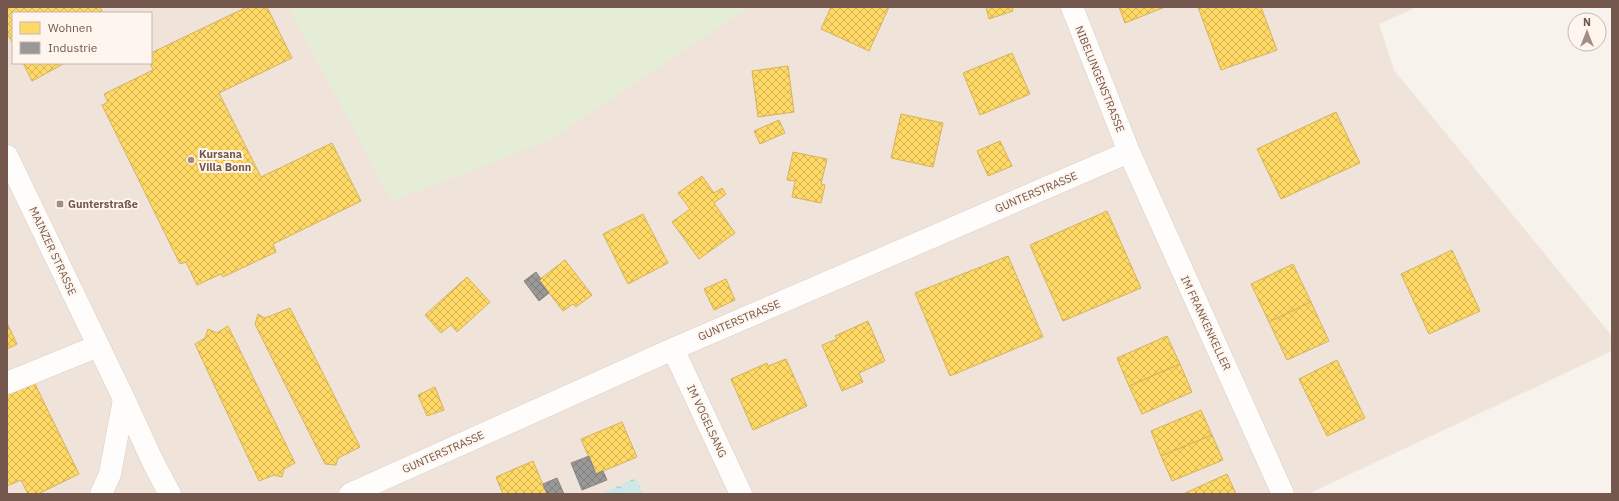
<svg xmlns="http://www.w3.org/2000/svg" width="1619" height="501" font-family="'IBM Plex Sans',sans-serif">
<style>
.residential{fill:#f0e4da;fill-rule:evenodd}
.park{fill:#e5edd7}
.water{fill:url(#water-ripples)}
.homes{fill:url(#homes-cross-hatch);stroke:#d5b25e}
.industry{fill:url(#industry-cross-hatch);stroke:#8e8582}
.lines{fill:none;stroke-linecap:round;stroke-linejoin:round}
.minor-casing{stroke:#d6cdc9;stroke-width:23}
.minor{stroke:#fefdfc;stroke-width:22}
.poi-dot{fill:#a28d85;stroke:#fef6ee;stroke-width:1.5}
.labels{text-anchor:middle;stroke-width:4;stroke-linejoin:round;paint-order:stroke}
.street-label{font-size:11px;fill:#74574d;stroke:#fef6ee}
.poi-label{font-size:11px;font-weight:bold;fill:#74574d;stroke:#fef6ee;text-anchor:start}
</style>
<defs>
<pattern id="water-ripples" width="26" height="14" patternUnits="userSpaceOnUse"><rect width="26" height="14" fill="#cee7e7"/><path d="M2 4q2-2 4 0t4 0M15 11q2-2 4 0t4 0" fill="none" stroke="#acbebd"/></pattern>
<pattern id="homes-cross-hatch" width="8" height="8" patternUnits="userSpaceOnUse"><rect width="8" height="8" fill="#ffd966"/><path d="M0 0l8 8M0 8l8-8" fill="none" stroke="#d3b356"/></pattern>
<pattern id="industry-cross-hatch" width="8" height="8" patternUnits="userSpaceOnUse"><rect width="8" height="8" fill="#999"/><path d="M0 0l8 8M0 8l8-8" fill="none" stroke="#81807f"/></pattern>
</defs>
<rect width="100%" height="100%" fill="#f7f2ec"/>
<path class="residential" d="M7 7H1417L1379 24 1394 70 1612 336V351L1308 494H7ZM13 13H151V63H13Z"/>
<path class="park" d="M288 7H750L550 140 392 201Z"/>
<path class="water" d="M636 478 643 494H607L606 491Z"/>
<g class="homes">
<path d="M7 7H100L103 13H13V44L7 33Z"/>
<path d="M247 7H267L292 58 219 93 261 177 332 143 361 201 273 244 276 252 223 277 221 274 197 285 186 262 180 264 102 105 108 102 104 94 153 70 150 63 151 53Z"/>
<path d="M831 7H889L869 51 821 29Z"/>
<path d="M986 7H1012L1013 11 989 19Z"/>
<path d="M1119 7H1165L1125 23Z"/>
<path d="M1198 7H1261L1277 50 1221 70Z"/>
<path d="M1012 53 1030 94 980 115 963 73Z"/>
<path d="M23 63H65L32 81Z"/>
<path d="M788 66 794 112 758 117 752 71Z"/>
<path d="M1336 112 1360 163 1281 199 1257 149Z"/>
<path d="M901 114 943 123 933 167 891 158Z"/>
<path d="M779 120 785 133 760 144 754 131Z"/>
<path d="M1000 141 1012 166 988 176 977 151Z"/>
<path d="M793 152 827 159 821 184 825 185 821 203 792 197 795 181 787 180Z"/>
<path d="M702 176 714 193 722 188 726 194 714 203 735 233 699 259 672 222 690 209 678 193Z"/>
<path d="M1107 211 1141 288 1063 321 1030 245Z"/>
<path d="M643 214 668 263 628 284 603 234Z"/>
<path d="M1452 250 1480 311 1429 334 1401 274Z"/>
<path d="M1008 256 1043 337 950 376 915 293Z"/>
<path d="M565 260 592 295 576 307 573 304 563 311 539 280Z"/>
<path d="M1293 264 1311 302 1269 322 1251 284Z"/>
<path d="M467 277 490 302 457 332 451 325 441 333 425 315Z"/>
<path d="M726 279 735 300 714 310 704 289Z"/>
<path d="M1311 302 1329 341 1287 360 1269 322Z"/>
<path d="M290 308 360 447 338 458 336 465 325 464 255 324 258 314 265 318Z"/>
<path d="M868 321 885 361 859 373 863 382 842 391 822 345 837 339 835 336Z"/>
<path d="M7 323 17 344 7 349Z"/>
<path d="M228 326 295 463 284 469 282 477 274 475 259 481 195 344 205 338 208 329 217 333Z"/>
<path d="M1167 336 1180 364 1129 386 1117 358Z"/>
<path d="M786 359 807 406 753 430 731 379 767 363 768 366Z"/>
<path d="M1337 360 1365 418 1327 436 1299 379Z"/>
<path d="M1180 364 1192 392 1142 414 1129 386Z"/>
<path d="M34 382 79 474 38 494H28L21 480 7 486V395Z"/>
<path d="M435 387 444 410 427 416 418 395Z"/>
<path d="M1201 410 1212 435 1161 456 1151 431Z"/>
<path d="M622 422 637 457 596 474 581 439Z"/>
<path d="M1212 435 1223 460 1172 481 1161 456Z"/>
<path d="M533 461 547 494H503L496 477Z"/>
<path d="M1227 474 1236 494H1183Z"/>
</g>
<g class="industry">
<path d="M536 272 541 279 539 280 549 293 539 301 524 281Z"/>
<path d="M589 456 596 474 603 471 607 480 582 490 571 463Z"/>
<path d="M557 478 564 494H547L543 484Z"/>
</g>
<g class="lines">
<defs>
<g id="minor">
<path d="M1072 7 1129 152 1283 494"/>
<path d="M7 156 124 399 153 462 170 494"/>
<path d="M673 349 741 494"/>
<path d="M7 383 98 346"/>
<path d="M101 494 110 474 124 399"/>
<path d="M350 494 673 349 1129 152"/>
</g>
</defs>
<use href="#minor" class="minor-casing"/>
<use href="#minor" class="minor"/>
</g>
<g class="poi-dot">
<circle cx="191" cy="160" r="4"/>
<rect x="56" y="200" width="8" height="8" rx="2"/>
</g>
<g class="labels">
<g class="street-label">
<text transform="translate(1100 79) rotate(68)" y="4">NIBELUNGENSTRASSE</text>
<text transform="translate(1036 192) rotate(-23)" y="4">GUNTERSTRASSE</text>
<text transform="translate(53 251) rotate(65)" y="4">MAINZER STRASSE</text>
<text transform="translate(739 320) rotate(-23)" y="4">GUNTERSTRASSE</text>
<text transform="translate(1206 323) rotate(65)" y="4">IM FRANKENKELLER</text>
<text transform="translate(707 421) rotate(65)" y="4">IM VOGELSANG</text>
<text transform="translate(443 452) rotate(-24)" y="4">GUNTERSTRASSE</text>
</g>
<g class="poi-label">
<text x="199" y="158">Kursana<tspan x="199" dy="13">Villa Bonn</tspan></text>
<text x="68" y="208">Gunterstraße</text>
</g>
</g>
<rect width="1619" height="501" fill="none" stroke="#74574d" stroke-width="16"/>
<rect x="12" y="12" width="140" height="52" fill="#fef6ee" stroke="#c7b6ae"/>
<rect x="20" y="22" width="20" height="12" fill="#ffd966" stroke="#c7b6ae"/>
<text x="48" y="32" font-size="12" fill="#74574d">Wohnen</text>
<rect x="20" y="42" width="20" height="12" fill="#999999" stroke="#c7b6ae"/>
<text x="48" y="52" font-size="12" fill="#74574d">Industrie</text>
<g transform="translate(1587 32)"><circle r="19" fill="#fef6ee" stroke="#c7b6ae"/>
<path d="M0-3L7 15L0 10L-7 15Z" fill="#a28d85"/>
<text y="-6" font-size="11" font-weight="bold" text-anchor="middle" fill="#74574d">N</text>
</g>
</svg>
